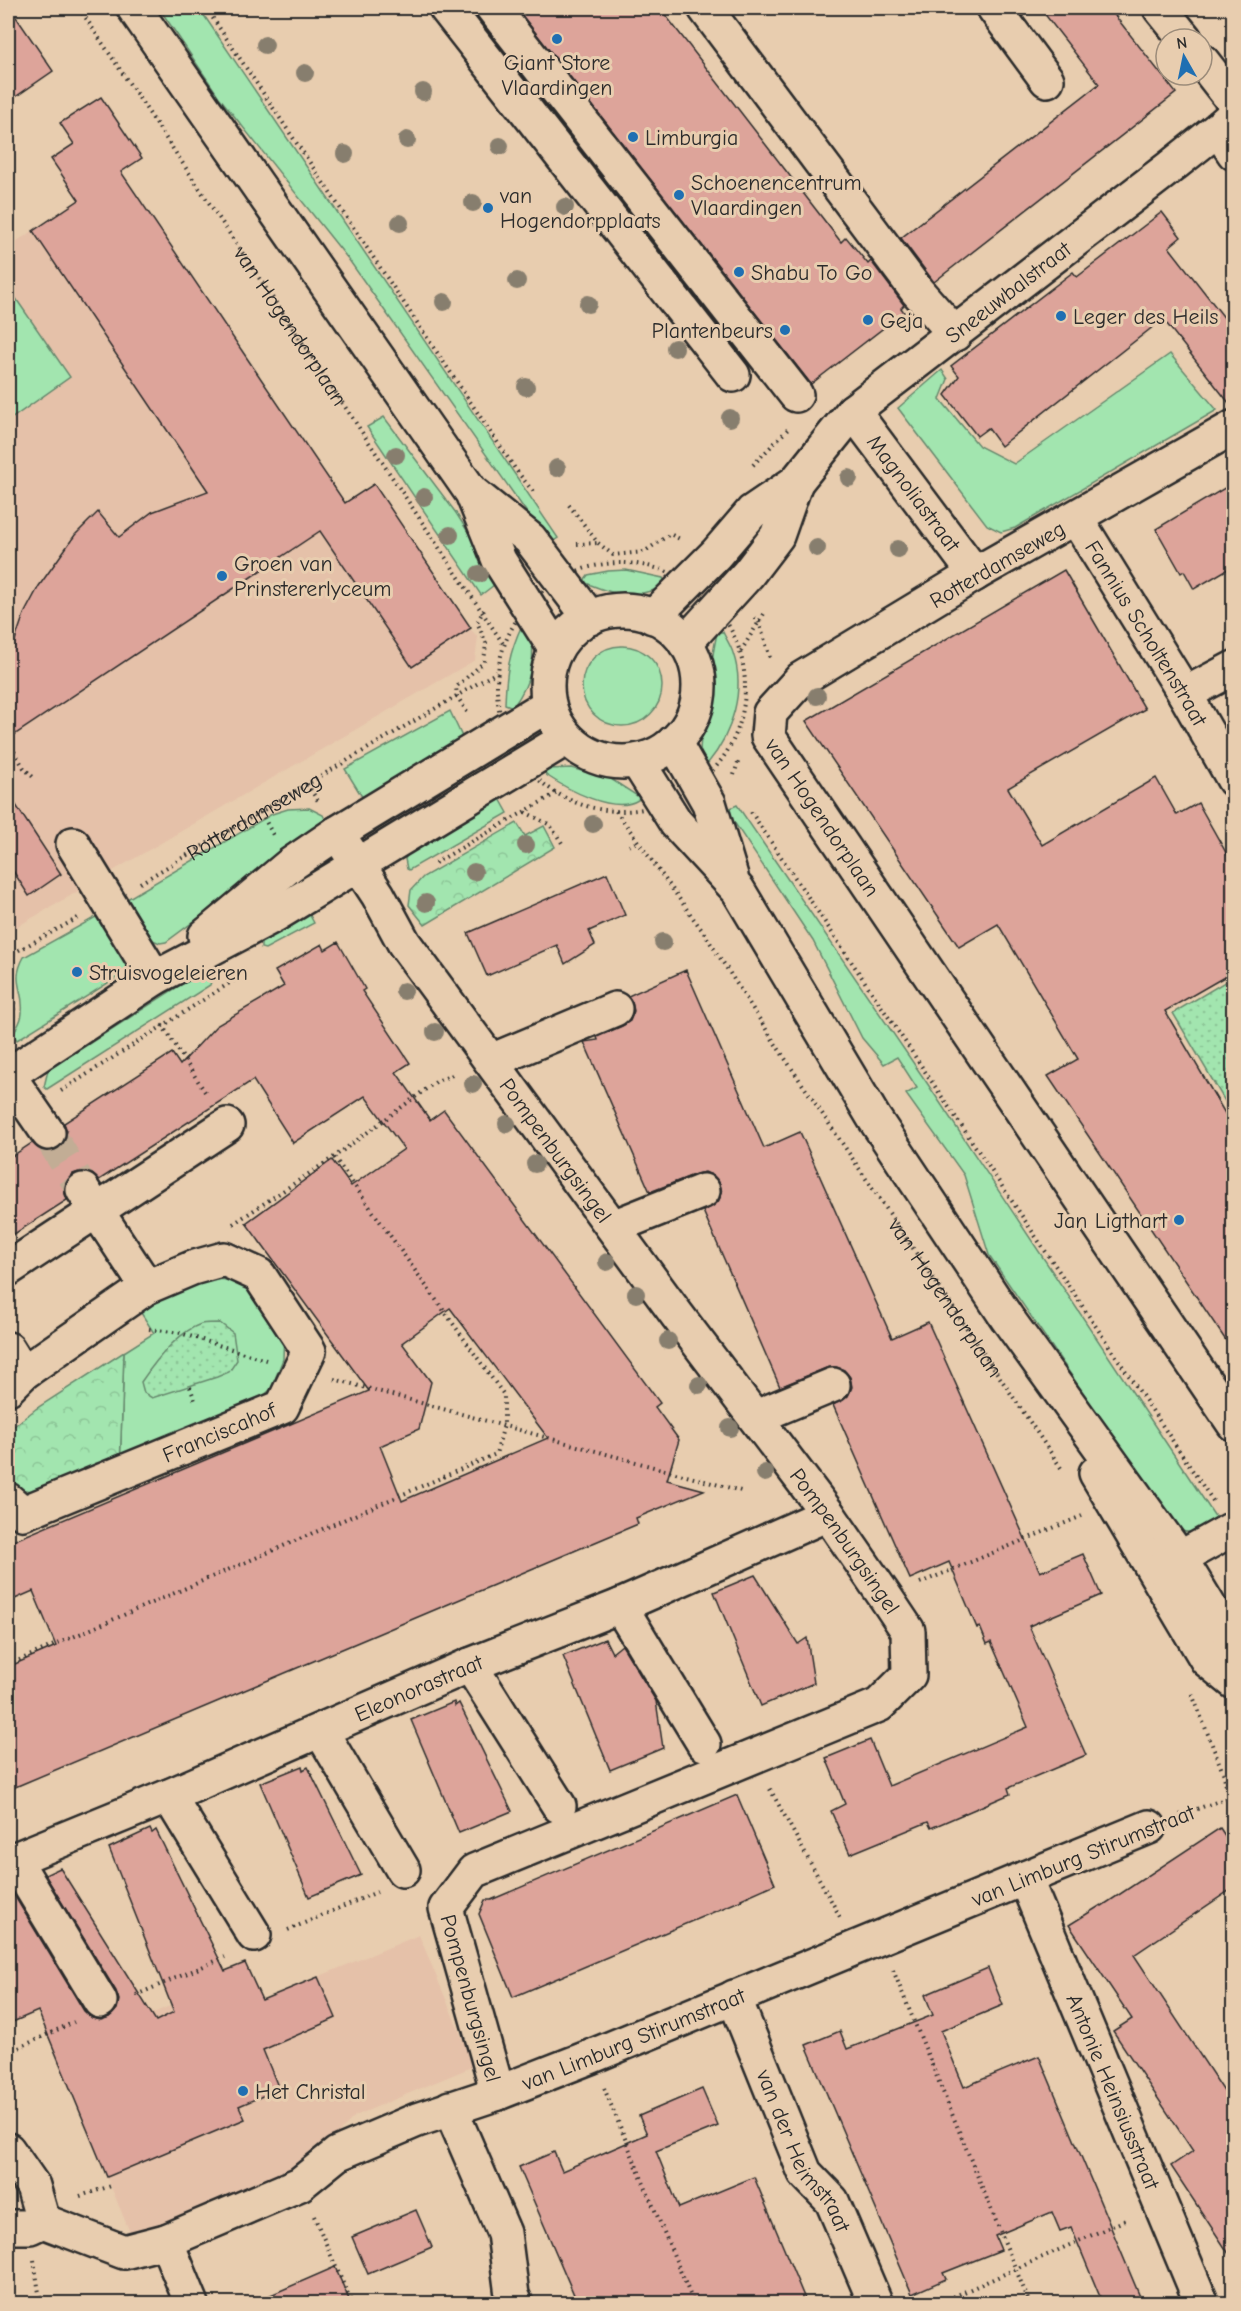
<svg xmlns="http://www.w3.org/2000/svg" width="1241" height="2311" font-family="'Comic Neue',sans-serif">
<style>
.built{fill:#e5c1a9}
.grass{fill:#a2e5af;stroke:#66886d;stroke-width:1.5}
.forest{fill:url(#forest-crowns);stroke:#66886d;stroke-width:1.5}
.park{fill:url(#park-dots);stroke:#66886d;stroke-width:1.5}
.building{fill:#dda49a;stroke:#2b2b2b;stroke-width:1.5;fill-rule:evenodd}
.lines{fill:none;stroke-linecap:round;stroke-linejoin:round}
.minor-tunnel{stroke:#c2ad95;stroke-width:33;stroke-dasharray:33 16;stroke-linecap:butt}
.minor-casing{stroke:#2b2b2b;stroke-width:38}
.path{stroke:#2b2b2b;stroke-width:4;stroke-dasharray:1.5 4.5;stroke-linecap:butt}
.minor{stroke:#e8cdaf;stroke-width:33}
.tree{fill:#877e6e}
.poi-dot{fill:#1f6fb2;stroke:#e8cdaf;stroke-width:2}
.labels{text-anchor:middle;stroke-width:6;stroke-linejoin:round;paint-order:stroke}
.poi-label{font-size:22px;fill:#2b2b2b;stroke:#e8cdaf;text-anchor:start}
.street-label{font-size:22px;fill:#2b2b2b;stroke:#e8cdaf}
</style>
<defs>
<pattern id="forest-crowns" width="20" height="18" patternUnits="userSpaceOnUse" patternTransform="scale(1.5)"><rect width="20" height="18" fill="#a2e5af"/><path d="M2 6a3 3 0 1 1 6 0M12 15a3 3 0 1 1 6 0" fill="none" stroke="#8cc597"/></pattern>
<pattern id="park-dots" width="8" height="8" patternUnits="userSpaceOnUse" patternTransform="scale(1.5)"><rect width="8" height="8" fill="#a2e5af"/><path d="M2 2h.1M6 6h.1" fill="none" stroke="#8cc597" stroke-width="1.8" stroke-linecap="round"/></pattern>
</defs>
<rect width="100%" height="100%" fill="#e8cdaf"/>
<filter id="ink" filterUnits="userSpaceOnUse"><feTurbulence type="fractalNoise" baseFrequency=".0167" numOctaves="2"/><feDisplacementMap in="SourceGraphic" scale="12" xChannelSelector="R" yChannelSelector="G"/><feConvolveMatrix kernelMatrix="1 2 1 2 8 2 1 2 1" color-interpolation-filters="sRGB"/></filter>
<g filter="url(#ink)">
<g class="built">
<path d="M103 183 124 216 143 204 345 503 478 637 475 660 8 932V245L9 246 33 231Z"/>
<path d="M419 1935 474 2066 355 2116 313 2159 131 2235 56 2054 203 1992 200 1982 245 1963 262 2000Z"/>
</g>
<g class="grass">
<path d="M159 8H199L558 538 549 544 349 260 219 97Z"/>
<path d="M8 287 70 377 8 421Z"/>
<path d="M1170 354 1217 410 1015 528 1001 532 987 525 898 408 942 370 948 379 940 399 979 446 1014 464Z"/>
<path d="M384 417 456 513 498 579V582L481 595 367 427Z"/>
<path d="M626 570 663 578 665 582 663 587C631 599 617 596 586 583L585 579 588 575 608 571Z"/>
<path d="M522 625 530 626C536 659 533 679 513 707L505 704C506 673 509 653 522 625Z"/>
<path d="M719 632H723C726 639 731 646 733 653 746 690 732 734 708 763H704C694 746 706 725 711 709 715 693 711 677 712 662 713 652 715 643 717 633Z"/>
<circle cx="622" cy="686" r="40"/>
<path d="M450 711 464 741 364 800 345 769Z"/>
<path d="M571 768 611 779 639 797 638 800C614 815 567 789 546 775L545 772 549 769Z"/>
<path d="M498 795 508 813 409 870 407 869 405 859 409 852Z"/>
<path d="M737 805 927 1083 1220 1524 1198 1533 1178 1531 989 1255 964 1175 906 1094 917 1088 897 1057 884 1064 862 1038 813 941 726 810Z"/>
<path d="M309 808 323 815 327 823 166 942 160 943 150 939 127 899 272 814 288 809Z"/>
<path d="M306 908 314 923 265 949 261 948V934Z"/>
<path d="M103 913 129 964 124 973 17 1040 13 1035C16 1028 22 1021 22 1013 25 989 10 983 24 957Z"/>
<path d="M199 973 212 978 210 985 47 1089 44 1087 48 1070Z"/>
<path d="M203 1279 240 1280 263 1298 284 1329 283 1359 271 1389 232 1425 120 1468 124 1352 154 1333 136 1305Z"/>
</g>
<g class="forest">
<path d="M517 823 525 836 544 826 555 847 425 925 409 905 411 890 423 877Z"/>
<path d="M124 1352 120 1468 44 1493 20 1489 8 1477 9 1430 37 1408Z"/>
</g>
<g class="park">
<path d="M1233 977V1099L1226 1103 1173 1013Z"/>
<path d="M220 1323 233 1333 237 1360 229 1372 217 1377 152 1398 144 1393 141 1382C154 1363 178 1332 201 1324 207 1323 214 1323 220 1323Z"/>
</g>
<g class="building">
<path d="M8 8H10L53 71 8 102Z"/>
<path d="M516 8H660L841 242 846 237 868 264 871 261 904 305 901 308 904 312 811 384Z"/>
<path d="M1040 8H1109L1176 93 934 282 901 238 1099 84Z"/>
<path d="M101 97 142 158 121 172 345 503 374 484 471 628 412 667 320 531 8 739V647L14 643 24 614 39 586 75 535 98 512 119 537 152 512 208 491 33 231 79 200 51 159 74 144 60 123Z"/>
<path d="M1162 212 1181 237 1169 247 1233 329V408L1163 319 1001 446 988 428 977 436 945 395 959 376 951 366 1073 272 1077 277Z"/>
<path d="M1233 483V566L1194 589 1184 571 1181 573 1156 529Z"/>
<path d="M1064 570 1145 709 1008 788 1042 845 1156 778 1177 815 1198 803 1233 865V972L1165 1011 1233 1127V1351L1048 1076 1078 1059 998 924 959 947 806 721Z"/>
<path d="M8 793 61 874 29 896 8 863Z"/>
<path d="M607 873 625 915 589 931 595 945 565 964 557 945 487 976 468 933Z"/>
<path d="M338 942 365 989 362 991 410 1063 396 1072 430 1120 444 1110 660 1403 655 1407 679 1440 667 1480 704 1490 636 1518 638 1524 8 1790V1667L56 1646 33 1591 8 1602V1543L369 1391 246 1223 332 1160 351 1186 404 1149 365 1096 293 1143 253 1080 99 1180 91 1173 82 1171 73 1174 66 1182 64 1191 67 1200 8 1238V1159L32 1143 41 1150 50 1152 58 1149 65 1140 67 1131 64 1123 172 1053 180 1065 216 1026 284 986 275 971 322 944 325 950ZM450 1308 548 1438 402 1501 380 1446 419 1429 431 1382 402 1343Z"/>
<path d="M686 970 764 1148 800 1132 892 1338 928 1322 1040 1572 1083 1554 1101 1595 1029 1626 1086 1755 1008 1788 1010 1794 931 1828 928 1822 850 1854 831 1811 845 1804 826 1758 870 1740 889 1786 1028 1727 991 1642 987 1644 980 1627 977 1628 949 1562 910 1579 833 1405 848 1396 852 1387 850 1377 844 1370 836 1367 826 1368 780 1387 703 1211 718 1202 722 1193 720 1184 714 1176 705 1172 696 1174 650 1192 584 1042 598 1040 597 1037 622 1026 630 1021 634 1011 632 1002 628 996Z"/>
<path d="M755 1575 798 1644 807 1638 814 1683 761 1706 714 1592Z"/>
<path d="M605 1639 612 1653 622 1645 656 1701 663 1748 610 1770 563 1656Z"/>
<path d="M454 1702 455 1706 459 1703 512 1811 459 1833 411 1720Z"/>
<path d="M302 1766 303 1770 308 1767 361 1875 309 1897 260 1783Z"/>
<path d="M737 1795 775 1884 741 1899 742 1900 513 1997 479 1914 485 1900H491Z"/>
<path d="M1220 1828 1233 1848V1888L1134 1955 1233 2105V2260L1171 2166 1193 2151 1113 2031 1132 2019 1069 1925 1101 1905 1102 1906Z"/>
<path d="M150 1829 152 1833 156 1830 225 1971 245 1963 262 2000 318 1977 336 2018 263 2050 279 2089 239 2106 245 2119 107 2177 38 2011 8 2024V1892L11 1890 84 2011 92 2018 101 2020 109 2017 117 2009 119 2000 116 1991 45 1875 60 1868 156 2021 174 2012 109 1848Z"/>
<path d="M988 1968 1003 2005 941 2031 964 2087 1039 2056 1143 2304H1103L1071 2227 1060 2231 1052 2212 995 2236 1001 2250 943 2273 946 2279 912 2294 806 2045 840 2031 847 2049 933 2015 925 1995Z"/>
<path d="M702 2089 718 2126 656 2151 679 2208 754 2177 807 2304H578L519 2167 554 2152 562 2171 647 2134 639 2116Z"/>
<path d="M416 2210 432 2247 368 2274 352 2237Z"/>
<path d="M335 2267 351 2304H250Z"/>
</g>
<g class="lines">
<path class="minor-tunnel" d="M48 1133 83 1190"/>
<defs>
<g id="minor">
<path d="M134 8 472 493 499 560 556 650"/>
<path d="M446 8 733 375"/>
<path d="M493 8 796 395"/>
<path d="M705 8 917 291 955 334"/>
<path d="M994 8 1047 80"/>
<path d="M1160 8 1185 39"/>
<path d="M1202 61 1234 102"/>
<path d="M1218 129 1234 153"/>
<path id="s4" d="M853 411 975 574"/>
<path id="s5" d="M1234 427 975 574 801 679 770 713 768 736 1234 1424"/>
<path d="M474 494 530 539 590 618"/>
<path id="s6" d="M1076 518 1185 694 1234 780"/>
<circle cx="623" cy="686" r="76"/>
<path id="s7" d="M653 617 716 554 752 512 796 482 853 411 1169 168 1218 129 1234 115"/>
<path d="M685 643 748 574 777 536 796 482"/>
<path d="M1185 694 1234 668"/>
<path d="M674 742 709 803 731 876"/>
<path d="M637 761 676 823 738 890 874 1118 1007 1318 1180 1558 1232 1644 1234 1651"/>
<path id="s8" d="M337 833 378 895 404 943 677 1315 828 1514 886 1598 908 1631 909 1675 879 1705 474 1871 446 1908 498 2093"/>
<path d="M73 844 155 978"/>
<path d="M205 936 290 865 337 833 548 705"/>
<path d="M491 1061 615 1009"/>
<path d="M8 1075 155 978 275 915 567 738"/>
<path d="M8 1075 48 1133"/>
<path d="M83 1190 147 1287"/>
<path d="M613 1227 703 1191"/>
<path d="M8 1269 227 1125"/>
<path d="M8 1349 23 1373"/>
<path d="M8 1388 23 1373 147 1287 192 1268 224 1259 259 1275 309 1351 282 1407 23 1513 8 1500"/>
<path d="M756 1417 833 1385"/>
<path d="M1096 1473 1207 1660 1234 1682"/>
<path d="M1162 1568 1234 1528"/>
<path d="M620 1606 704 1744"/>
<path d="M470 1665 559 1806"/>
<path d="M321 1731 403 1870"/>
<path d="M169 1796 254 1935"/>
<path d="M14 1859 100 2001"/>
<path id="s9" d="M8 1862 169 1796 470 1665 620 1606 828 1514"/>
<path id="s10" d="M1025 1878 1202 2304"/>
<path id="s11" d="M734 1997 805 2173 832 2201 876 2304"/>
<path d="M450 2108 504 2233 512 2295 516 2304"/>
<path d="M8 2150 33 2186 43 2221"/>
<path id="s12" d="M8 2227H30L43 2221 124 2252 166 2241 300 2184 337 2154 417 2120 498 2093 590 2057 1149 1827"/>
<path d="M166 2241 192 2304"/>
</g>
</defs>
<use href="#minor" class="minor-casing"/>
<g class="path">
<path id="s1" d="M79 8 504 645"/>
<path d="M206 8 516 470 535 494"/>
<path d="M753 465 788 429"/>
<path d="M569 505 598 543 613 555 644 552 670 534 682 540"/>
<path d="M577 544 598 543"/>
<circle cx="621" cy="687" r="124"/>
<path d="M754 618 759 622 771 661"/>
<path d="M741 651 765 612"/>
<path d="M467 712 457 696 456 687 484 662 486 643 477 622 484 610"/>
<path d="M8 741 24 768 35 779"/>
<path d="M734 775 739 759"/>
<path d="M307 784 320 804"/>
<path id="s2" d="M616 811 704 933 782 1054 1061 1468"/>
<path d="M261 812 273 835"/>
<path d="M525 812 550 825 564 846"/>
<path d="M751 812 1213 1501"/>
<path d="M629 846 639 841"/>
<path d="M435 863 557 793"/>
<path id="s3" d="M140 883 497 672"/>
<path d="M8 956 78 918"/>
<path d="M8 967C12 990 19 1010 8 1031"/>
<path d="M162 1025 207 1095"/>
<path d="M61 1091 239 977"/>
<path d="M233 1224 334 1157 437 1081 455 1074"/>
<path d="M149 1329 180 1333 266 1360"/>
<path d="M334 1379 741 1491"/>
<path d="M190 1387 196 1403"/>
<path d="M920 1583 1082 1516"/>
<path d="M8 1665 496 1454 504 1425V1395L334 1157"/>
<path d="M1192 1694 1224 1775 1228 1798 1234 1805"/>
<path d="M770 1789 840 1917"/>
<path d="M1180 1815 1228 1798"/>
<path d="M288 1930 377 1892"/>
<path d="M893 1970 1030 2304"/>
<path d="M136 1995 225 1957"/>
<path d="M8 2053 74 2022"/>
<path d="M604 2088 694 2304"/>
<path d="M80 2196 111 2186"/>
<path d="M314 2216 352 2304"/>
<path d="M34 2260 39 2293 43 2304"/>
<path d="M937 2304 1128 2219"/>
</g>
<use href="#minor" class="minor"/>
</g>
<g class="tree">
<circle cx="265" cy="45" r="9"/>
<circle cx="305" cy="73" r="9"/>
<circle cx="423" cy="92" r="9"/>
<circle cx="407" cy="140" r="9"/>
<circle cx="500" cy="146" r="9"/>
<circle cx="345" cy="154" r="9"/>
<circle cx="473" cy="203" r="9"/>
<circle cx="565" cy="207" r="9"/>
<circle cx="400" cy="223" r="9"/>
<circle cx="517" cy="281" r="9"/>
<circle cx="444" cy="302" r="9"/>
<circle cx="588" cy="304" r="9"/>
<circle cx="675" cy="348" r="9"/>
<circle cx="526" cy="387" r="9"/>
<circle cx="730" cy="418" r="9"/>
<circle cx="396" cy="455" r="9"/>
<circle cx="557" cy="468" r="9"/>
<circle cx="849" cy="478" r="9"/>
<circle cx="424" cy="497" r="9"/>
<circle cx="450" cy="535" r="9"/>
<circle cx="817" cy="548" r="9"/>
<circle cx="898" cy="549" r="9"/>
<circle cx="479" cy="574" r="9"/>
<circle cx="817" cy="696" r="9"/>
<circle cx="593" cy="824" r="9"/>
<circle cx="526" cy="845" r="9"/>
<circle cx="474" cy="872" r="9"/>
<circle cx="426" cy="903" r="9"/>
<circle cx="663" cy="942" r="9"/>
<circle cx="404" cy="991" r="9"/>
<circle cx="435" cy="1032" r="9"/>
<circle cx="473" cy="1084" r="9"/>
<circle cx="507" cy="1124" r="9"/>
<circle cx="535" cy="1164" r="9"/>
<circle cx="607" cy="1262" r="9"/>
<circle cx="636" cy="1294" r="9"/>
<circle cx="668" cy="1341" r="9"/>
<circle cx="699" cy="1385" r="9"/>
<circle cx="730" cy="1428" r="9"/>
<circle cx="765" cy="1473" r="9"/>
</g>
</g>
<g class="poi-dot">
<circle cx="557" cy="39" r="6"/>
<circle cx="633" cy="137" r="6"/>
<circle cx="679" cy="195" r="6"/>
<circle cx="488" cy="208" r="6"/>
<circle cx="739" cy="272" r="6"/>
<circle cx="1061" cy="316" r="6"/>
<circle cx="868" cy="320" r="6"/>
<circle cx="785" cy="330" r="6"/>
<circle cx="222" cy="576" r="6"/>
<circle cx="77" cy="972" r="6"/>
<circle cx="1179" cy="1220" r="6"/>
<circle cx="243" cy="2091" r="6"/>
</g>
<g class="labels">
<g class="poi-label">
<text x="557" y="70" text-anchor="middle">Giant Store<tspan x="557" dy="25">Vlaardingen</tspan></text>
<text x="645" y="145">Limburgia</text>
<text x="691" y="190">Schoenencentrum<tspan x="691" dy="25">Vlaardingen</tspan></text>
<text x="500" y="203">van<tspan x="500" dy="25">Hogendorpplaats</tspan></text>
<text x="751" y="280">Shabu To Go</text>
<text x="1073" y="324">Leger des Heils</text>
<text x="880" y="328">Geja</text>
<text x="773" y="338" text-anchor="end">Plantenbeurs</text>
<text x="234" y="571">Groen van<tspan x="234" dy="25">Prinstererlyceum</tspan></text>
<text x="89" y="980">Struisvogeleieren</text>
<text x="1167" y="1228" text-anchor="end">Jan Ligthart</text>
<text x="255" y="2099">Het Christal</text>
</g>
<g class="street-label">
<text dy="8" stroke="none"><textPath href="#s7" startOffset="484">Sneeuwbalstraat</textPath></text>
<text dy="8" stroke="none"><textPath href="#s1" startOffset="382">van Hogendorplaan</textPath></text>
<text dy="8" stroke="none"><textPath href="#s4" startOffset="102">Magnoliastraat</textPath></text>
<text transform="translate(997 564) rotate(-30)" y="8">Rotterdamseweg</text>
<text dy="8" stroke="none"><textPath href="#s6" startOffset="135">Fannius Scholtenstraat</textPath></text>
<text dy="8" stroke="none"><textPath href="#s3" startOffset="132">Rotterdamseweg</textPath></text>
<text dy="8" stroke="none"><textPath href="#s5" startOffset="668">van Hogendorplaan</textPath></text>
<text dy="8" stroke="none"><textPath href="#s8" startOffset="386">Pompenburgsingel</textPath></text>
<text dy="8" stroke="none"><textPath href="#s2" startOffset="588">van Hogendorplaan</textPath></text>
<text transform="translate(219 1432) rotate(-23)" y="8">Franciscahof</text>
<text dy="8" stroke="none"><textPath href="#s8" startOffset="872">Pompenburgsingel</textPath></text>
<text dy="8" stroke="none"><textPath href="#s9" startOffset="446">Eleonorastraat</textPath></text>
<text transform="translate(1083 1855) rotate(-22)" y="8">van Limburg Stirumstraat</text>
<text dy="8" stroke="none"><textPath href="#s8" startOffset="1646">Pompenburgsingel</textPath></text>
<text dy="8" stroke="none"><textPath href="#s12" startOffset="678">van Limburg Stirumstraat</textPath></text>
<text dy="8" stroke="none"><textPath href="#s10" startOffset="231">Antonie Heinsiusstraat</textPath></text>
<text dy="8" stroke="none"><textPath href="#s11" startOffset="170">van der Heimstraat</textPath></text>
</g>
</g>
<rect width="1241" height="2311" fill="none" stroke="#e8cdaf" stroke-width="30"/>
<rect x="15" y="15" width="1211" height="2281" fill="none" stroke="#2b2b2b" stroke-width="2" filter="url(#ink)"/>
<g transform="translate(1184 57) rotate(351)"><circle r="28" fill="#e8cdaf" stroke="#9c8c7a" stroke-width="1.5"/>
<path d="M0-4.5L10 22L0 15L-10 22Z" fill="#1f6fb2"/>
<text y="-9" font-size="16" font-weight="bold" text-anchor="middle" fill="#2b2b2b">N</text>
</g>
</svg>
